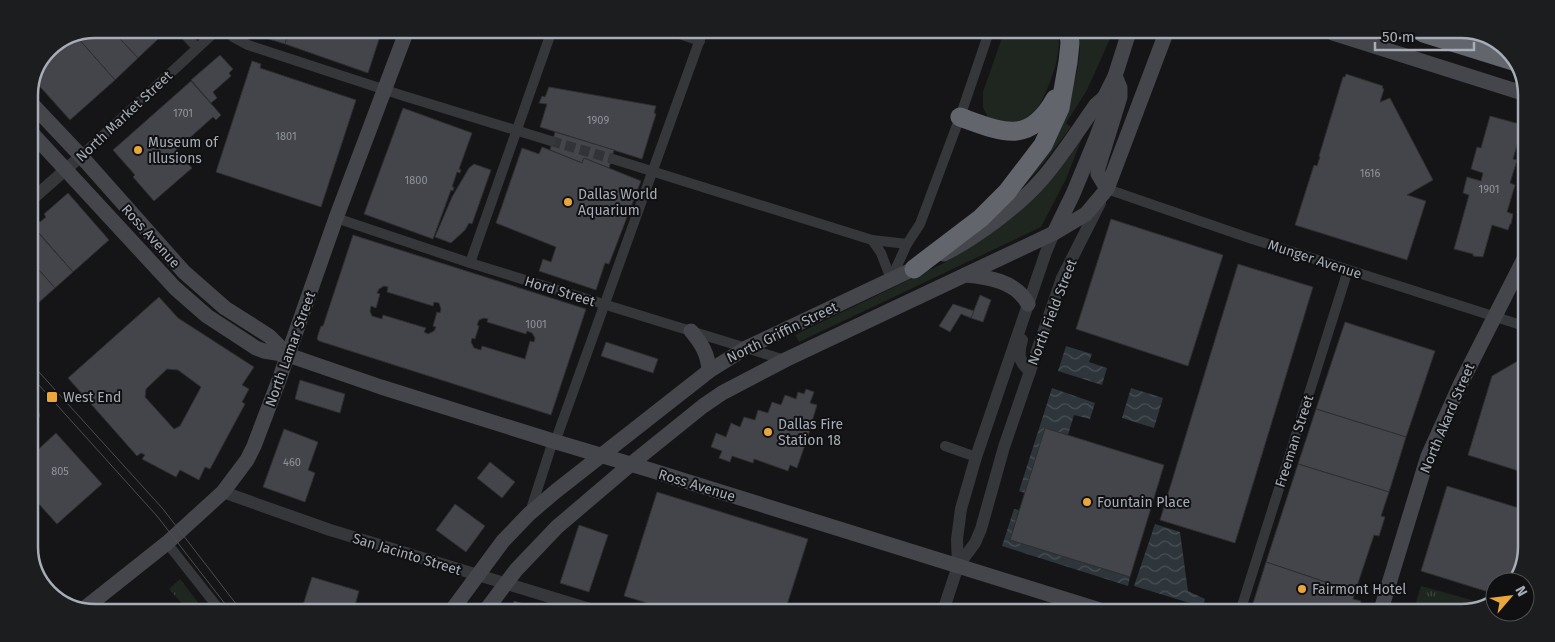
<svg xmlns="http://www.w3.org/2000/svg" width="1555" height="642" font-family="'Fira Sans',sans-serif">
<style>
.grass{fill:#1f2620}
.park{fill:url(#park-tufts)}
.water{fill:url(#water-waves)}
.building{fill:#44454a;stroke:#2f2f32;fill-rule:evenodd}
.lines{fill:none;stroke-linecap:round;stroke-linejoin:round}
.minor-tunnel{stroke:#323337;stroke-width:10;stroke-dasharray:10 5;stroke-linecap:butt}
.minor{stroke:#36373b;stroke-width:10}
.tertiary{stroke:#36373b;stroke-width:12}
.secondary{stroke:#44464b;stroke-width:15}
.motorway{stroke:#62656c;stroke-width:19}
.tram{stroke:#4b4d52;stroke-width:1}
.poi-dot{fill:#eaa63a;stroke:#101012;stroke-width:2}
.labels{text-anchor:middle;stroke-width:4;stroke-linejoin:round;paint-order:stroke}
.number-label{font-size:11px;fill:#8e939b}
.street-label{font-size:14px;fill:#a7adb6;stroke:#101012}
.poi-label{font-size:14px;fill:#a7adb6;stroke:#101012;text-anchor:start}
.rim{fill:none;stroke:#a7adb6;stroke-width:2.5}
</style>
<defs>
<pattern id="park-tufts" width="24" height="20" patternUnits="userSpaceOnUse" patternTransform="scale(1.25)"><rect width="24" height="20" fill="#1f2620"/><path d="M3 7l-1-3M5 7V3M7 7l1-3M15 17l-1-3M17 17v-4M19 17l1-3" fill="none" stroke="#3d433e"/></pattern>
<pattern id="water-waves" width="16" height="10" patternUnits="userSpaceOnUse" patternTransform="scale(1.25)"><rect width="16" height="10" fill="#2e363c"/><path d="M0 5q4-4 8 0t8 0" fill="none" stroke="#495056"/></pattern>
</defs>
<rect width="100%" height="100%" fill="#151517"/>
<g class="grass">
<path d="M1004 32H1059C1060 67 1048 88 1033 118L1010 125 988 118 983 107V92Z"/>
<path d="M1080 32H1113L1087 90 1066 123 1071 127 1038 170 1019 190C1049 139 1083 94 1080 32Z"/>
<path d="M1084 133 1066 179 1041 227 799 342 795 335 944 263 968 248Z"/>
</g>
<g class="park">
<path d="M180 579 203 609H187L169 589Z"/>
<path d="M1421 586 1489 605 1461 613H1413Z"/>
</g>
<g class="water">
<path d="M1066 346 1092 354 1089 362 1107 368 1102 385 1058 371Z"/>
<path d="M1052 388 1095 403 1090 419 1074 415 1068 435 1045 428 1025 493 1019 491Z"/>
<path d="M1131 388 1163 398 1154 428 1122 418Z"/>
<path d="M1014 509 1019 510 1010 540 1130 577 1128 586 1002 546Z"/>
<path d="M1155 524 1180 532 1188 591 1205 599 1203 607 1134 586Z"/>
</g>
<g class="building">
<path d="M94 29H111L138 58 115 80 76 36Z"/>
<path d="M111 29H149L158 39 138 58Z"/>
<path d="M261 29H290L285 44 259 36Z"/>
<path d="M290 29 382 30 368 73 285 44Z"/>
<path d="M76 36 115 80 70 120 34 80 48 48Z"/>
<path d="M220 55 233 69 229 73 231 76 213 92 217 98 211 103 191 80Z"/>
<path d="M252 61 261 64 260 68 356 100 321 207 216 172Z"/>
<path d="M1346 74 1383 86 1382 88 1384 89 1380 102 1390 98 1433 180 1407 195 1426 201 1407 260 1295 225 1314 165 1317 166 1320 157 1319 156 1343 77H1345Z"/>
<path d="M191 81 221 115 216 120 213 117 176 150 192 168 154 201 133 177 135 175 113 150Z"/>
<path d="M549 87 656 106 654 113 656 114 642 159 540 127 547 104 539 103 542 96 545 97Z"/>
<path d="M403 108 472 133 459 169 461 170 460 173 457 172 452 187H454L453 191 451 190 433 239 364 214Z"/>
<path d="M1490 116 1523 125 1513 159 1517 160 1510 183 1515 185 1507 212 1513 214 1511 224H1510L1508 230 1492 225 1483 257 1473 256V254L1454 249 1469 195 1463 193 1467 177 1481 181 1483 173 1471 169 1477 147 1481 148Z"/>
<path d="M555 132 614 150 609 168 584 158 582 163 550 150Z"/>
<path d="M542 147 582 163 584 158 641 181 609 264 605 263 596 290 539 271 543 259 551 262 556 247 496 223 522 148 539 154Z"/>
<path d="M474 164 491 170 472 224 469 223 465 230 451 243 435 237 452 197 469 168Z"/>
<path d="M68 193 109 240 73 272 32 225 37 220 40 222 46 217 44 214Z"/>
<path d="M1111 219 1223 255 1188 366 1076 329Z"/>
<path d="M34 228 73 272 55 288 29 259V233Z"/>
<path d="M353 235 586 309 551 415 319 341 317 339 318 335 321 326H323ZM384 286 388 287 387 292 433 306 434 302 439 303 441 309 440 313 437 312 433 326 436 327 434 331 428 334 424 332 426 328 383 315 382 319 372 316 370 311 371 306 376 308 380 294 377 293 379 289ZM484 318 488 319 487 322 526 334 527 331 532 333 535 338 534 342 530 341 525 359 482 346 481 350 474 348 471 342 472 338 475 339 479 326 477 325 479 320Z"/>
<path d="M29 259 55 288 29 311Z"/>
<path d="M1238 264 1313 287 1235 543 1160 520Z"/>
<path d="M980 295 991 300 983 322 971 318Z"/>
<path d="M159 297 178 318 254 367 242 385 249 389 242 402 245 404 210 469 205 467 199 480 180 470 176 477 142 459 145 455 141 453 137 456 68 378ZM167 369 178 370 201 387 180 426 174 429 145 397 146 389Z"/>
<path d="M953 304 974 311 971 318 961 314 950 332 939 326Z"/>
<path d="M1345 322 1435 351 1406 437 1316 409Z"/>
<path d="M606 342 658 359 653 373 601 356Z"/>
<path d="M1523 358 1522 472 1468 455 1492 376Z"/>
<path d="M300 380 345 394 340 413 295 399Z"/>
<path d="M806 389 814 392 810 403 817 405 811 425 813 426 811 430H810L797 468 790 465 788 471 754 459 753 463 732 456 730 462 719 458 722 451 711 447 716 433 726 437 731 423 740 427 744 417 755 420 758 410 768 413 772 402 781 405 785 395 796 399 798 392 804 394Z"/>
<path d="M1316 409 1406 437 1389 492 1298 464Z"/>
<path d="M1045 428 1164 465 1130 577 1010 540Z"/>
<path d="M284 429 318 442 308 470 315 473 305 502 263 487Z"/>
<path d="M56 433 102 484 57 524 29 493V458Z"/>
<path d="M490 462 515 482 502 498 477 478Z"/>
<path d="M1298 464 1389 492 1381 516 1385 517 1379 536 1374 535 1355 592 1266 562Z"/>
<path d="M1447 486 1522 509 1521 573 1514 582H1495V594L1421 571Z"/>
<path d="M657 492 808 539 785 611 670 610 624 596Z"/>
<path d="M455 504 485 526 466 552 436 530Z"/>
<path d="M579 525 608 535 589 592 560 583Z"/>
<path d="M1266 562 1355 592 1353 599 1361 601 1357 613H1250Z"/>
<path d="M312 577 359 591 354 609H316L303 605Z"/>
<path d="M514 601 543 610H511Z"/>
</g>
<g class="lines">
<path class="minor-tunnel" d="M551 141 613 159"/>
<g class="minor">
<path d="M180 29 197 48"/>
<path d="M225 29 233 37 248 45 404 96 551 141"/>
<path d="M671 31 700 41"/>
<path d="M81 156 218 29"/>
<path d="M613 159 872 240 907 244"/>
<path d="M1107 189 1249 238 1524 326"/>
<path d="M336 218 470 263 785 360"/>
<path d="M872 240 881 253 891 279"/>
<path d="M470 263 552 30"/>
<path d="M891 279 907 244 920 224 960 117 989 32"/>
<path d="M29 420 35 415"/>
<path d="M555 442 703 31"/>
<path d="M945 446 976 457"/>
<path d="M530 512 553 441"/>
<path d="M167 543 219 609"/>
<path d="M1240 612 1348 270"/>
</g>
<g class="tertiary">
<path d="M29 202 81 156"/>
<path d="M1022 340C1018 353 1018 362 1030 371"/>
<path d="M223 492 330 530 593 610"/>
<path d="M958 566 957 539 961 509 976 457 1046 252 1054 233"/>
<path d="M943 611 958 566 975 543 981 529 1004 447 1062 278 1100 203"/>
</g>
<g class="secondary">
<path d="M1333 33 1526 94"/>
<path d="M29 101 81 156 184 272 225 308 269 336 288 355"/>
<path d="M29 130 175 288 207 316 256 348 264 351 288 355 381 387 553 441 647 469 1106 612"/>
<path d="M1107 189 1098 174V168L1120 97V88L1115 76"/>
<path d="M1054 233 1073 194 1097 136 1106 112 1104 98 1115 76 1129 32"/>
<path d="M944 254C976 237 1018 207 1042 179 1062 156 1078 130 1096 105L1104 98"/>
<path d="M965 275C988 277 1016 281 1028 304"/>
<path d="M691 331C702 344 708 354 709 371"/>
<path d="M85 608 167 543 223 492 247 460 254 446 279 380 336 218 407 30"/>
<path d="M452 610 503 541 529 514 556 491 709 371 746 348 924 264"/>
<path d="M486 610 516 570 557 527 631 464 703 406 722 393 785 360 1054 233 1086 214 1107 189 1166 33"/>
<path d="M1380 613 1428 456 1460 385 1524 259"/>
</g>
<g class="motorway">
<path d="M1423 33 1516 62"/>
<path d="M960 117C1002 132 1029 146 1055 99"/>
<path d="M914 269 981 218 1007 192 1043 145 1060 108 1068 62 1070 43 1069 32"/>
</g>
<g class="tram">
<path d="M29 361 163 509 240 609"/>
<path d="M29 374 157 516 229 609"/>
</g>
</g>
<g class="poi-dot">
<circle cx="138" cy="150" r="5"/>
<circle cx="568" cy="202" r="5"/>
<rect x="46" y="391" width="12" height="12" rx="2.5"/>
<circle cx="768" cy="432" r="5"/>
<circle cx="1087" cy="502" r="5"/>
<circle cx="1302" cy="589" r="5"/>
</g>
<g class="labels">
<g class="number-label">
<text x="183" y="117">1701</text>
<text x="598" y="124">1909</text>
<text x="286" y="140">1801</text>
<text x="1370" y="177">1616</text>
<text x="416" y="184">1800</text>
<text x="1489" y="193">1901</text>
<text x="536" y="328">1001</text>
<text x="292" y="466">460</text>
<text x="60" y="475">805</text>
</g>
<g class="street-label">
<text transform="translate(124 116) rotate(-43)" y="5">North Market Street</text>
<text transform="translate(151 236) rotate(48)" y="5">Ross Avenue</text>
<text transform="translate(1315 259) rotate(18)" y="5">Munger Avenue</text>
<text transform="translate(560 291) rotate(17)" y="5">Hord Street</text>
<text transform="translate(1052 312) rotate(-69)" y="5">North Field Street</text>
<text transform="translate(782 332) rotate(-26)" y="5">North Griffin Street</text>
<text transform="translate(290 349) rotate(-70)" y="5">North Lamar Street</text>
<text transform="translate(1447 418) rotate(-67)" y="5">North Akard Street</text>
<text transform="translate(1294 441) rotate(-72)" y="5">Freeman Street</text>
<text transform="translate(697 485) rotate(17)" y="5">Ross Avenue</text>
<text transform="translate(407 554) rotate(17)" y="5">San Jacinto Street</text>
</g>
<g class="poi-label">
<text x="148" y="147">Museum of<tspan x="148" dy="16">Illusions</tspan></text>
<text x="578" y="199">Dallas World<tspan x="578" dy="16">Aquarium</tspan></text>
<text x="63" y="402">West End</text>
<text x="778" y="429">Dallas Fire<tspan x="778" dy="16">Station 18</tspan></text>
<text x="1097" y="507">Fountain Place</text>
<text x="1312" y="594">Fairmont Hotel</text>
</g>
</g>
<path d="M0 0H1555V642H0ZM95 38H1461A57 57 0 0 1 1518 95V547A57 57 0 0 1 1461 604H95A57 57 0 0 1 38 547V95A57 57 0 0 1 95 38Z" fill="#1c1d1f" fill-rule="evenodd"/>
<path class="rim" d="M95 38H1461A57 57 0 0 1 1518 95V547A57 57 0 0 1 1461 604H95A57 57 0 0 1 38 547V95A57 57 0 0 1 95 38Z"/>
<g transform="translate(1510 597) rotate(62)"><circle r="24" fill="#101012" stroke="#4c4f54"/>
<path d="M0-4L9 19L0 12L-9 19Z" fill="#eaa63a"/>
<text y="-8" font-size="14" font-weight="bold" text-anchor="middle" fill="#a7adb6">N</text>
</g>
<path d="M1375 42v8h99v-8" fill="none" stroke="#a7adb6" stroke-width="2.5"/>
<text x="1382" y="42" font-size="15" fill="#a7adb6" stroke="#101012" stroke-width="4" paint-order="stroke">50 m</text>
</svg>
